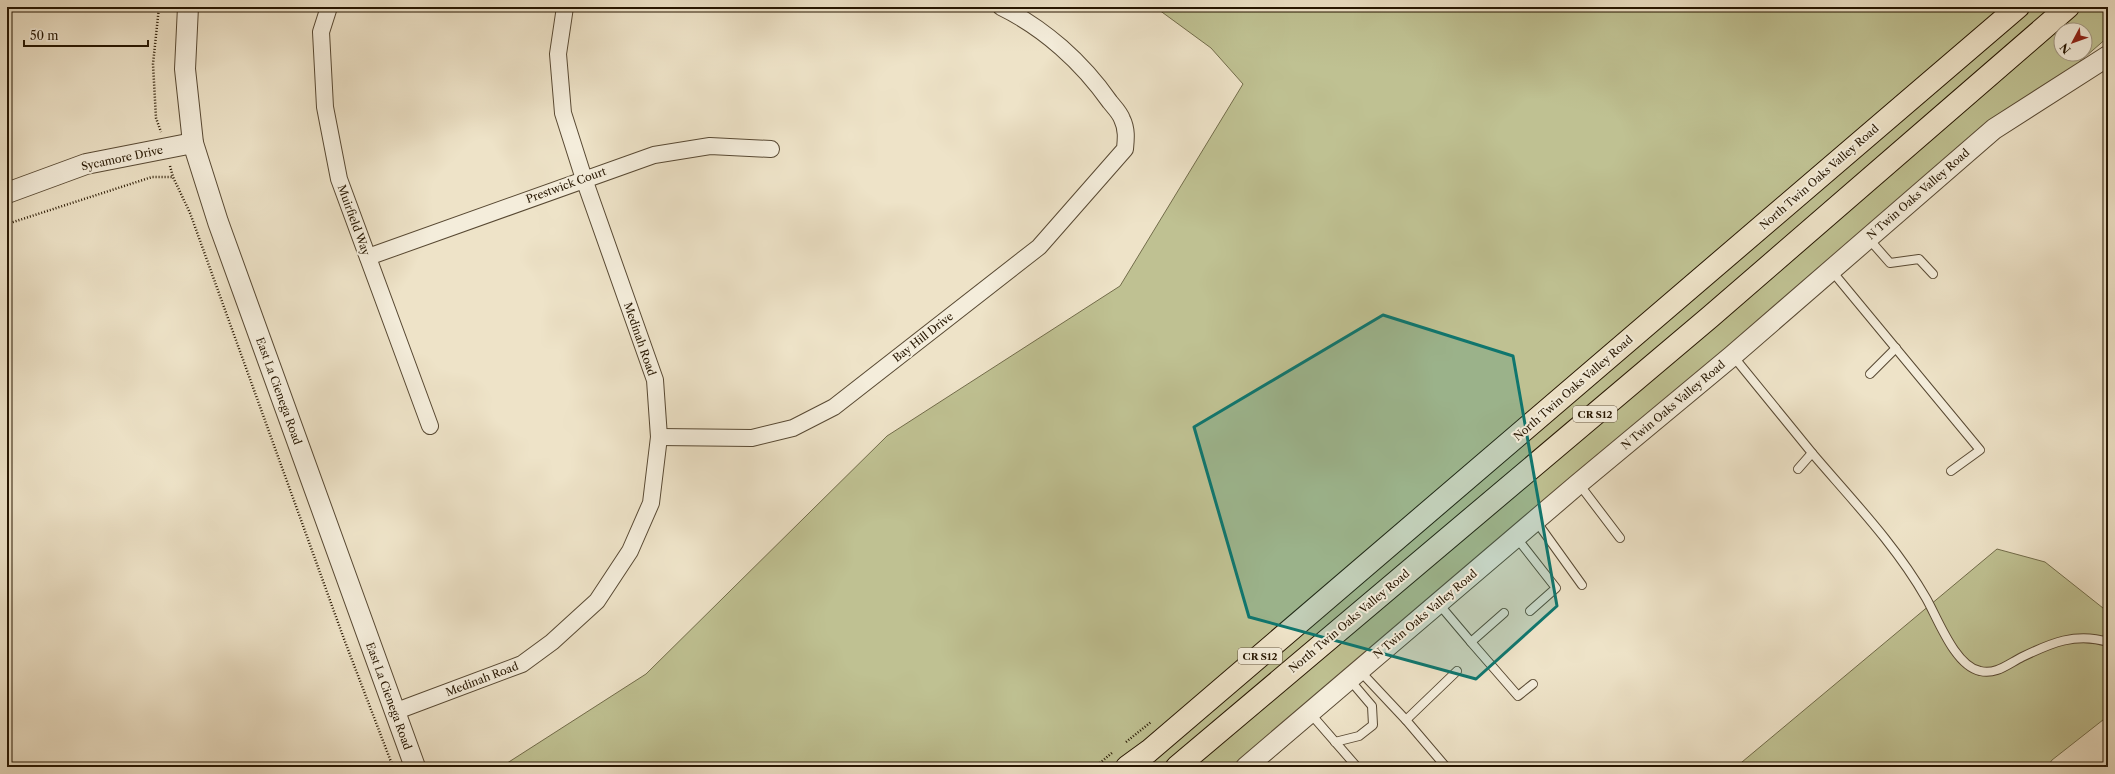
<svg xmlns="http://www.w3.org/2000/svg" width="2115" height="774" font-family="'Libre Caslon Text',serif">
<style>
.green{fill:#bfc192;stroke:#726c4a;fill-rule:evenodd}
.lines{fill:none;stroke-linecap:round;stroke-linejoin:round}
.service-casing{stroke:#584933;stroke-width:10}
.minor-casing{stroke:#584933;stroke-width:18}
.tertiary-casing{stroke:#584933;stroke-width:22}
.primary-casing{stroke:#261601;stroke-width:24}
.path{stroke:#261601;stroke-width:2.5;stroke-dasharray:1 2;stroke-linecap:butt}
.service{stroke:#f4eddb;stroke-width:8}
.minor{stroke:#f4eddb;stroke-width:16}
.tertiary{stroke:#f4eddb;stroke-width:20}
.primary{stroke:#eee3c8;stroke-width:22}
.marked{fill:#0f766e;fill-opacity:0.2;stroke:#0f766e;stroke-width:3;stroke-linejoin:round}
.labels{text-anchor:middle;stroke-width:4;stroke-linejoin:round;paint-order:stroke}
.shield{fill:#f4eddb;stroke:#645642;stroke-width:1}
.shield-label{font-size:10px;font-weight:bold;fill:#261601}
.street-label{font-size:11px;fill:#261601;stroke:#f4eddb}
</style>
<rect width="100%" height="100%" fill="#eee3c8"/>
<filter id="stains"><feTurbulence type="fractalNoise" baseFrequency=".005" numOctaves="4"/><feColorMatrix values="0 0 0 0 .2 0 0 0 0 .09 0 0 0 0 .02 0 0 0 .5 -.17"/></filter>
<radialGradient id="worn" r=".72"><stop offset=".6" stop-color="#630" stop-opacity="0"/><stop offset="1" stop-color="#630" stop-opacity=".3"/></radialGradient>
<g class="green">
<path d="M1155 7H2108V37L1744 353 1262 767H501L646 674 887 436 1120 286 1243 84 1211 48ZM2061 30H2085V54H2061Z"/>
<path d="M1997 549 2045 562 2108 612V716L2052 760 2047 767H1736Z"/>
</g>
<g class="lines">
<defs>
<g id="service">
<path d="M1868 238 1890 263 1919 259 1933 274"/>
<path d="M1831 270 1980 450 1951 471"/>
<path d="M1733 356 1812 453 1798 469"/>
<path d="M1870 374 1896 348"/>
<path d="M1812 453C1852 500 1895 544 1926 598 1938 619 1955 666 1980 671 1996 675 2008 664 2022 657 2051 643 2076 632 2108 642"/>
<path d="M1579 484 1620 538"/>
<path d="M1536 521 1582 585"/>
<path d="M1516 537 1556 588 1530 611"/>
<path d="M1438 603 1471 642 1504 613"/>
<path d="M1471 642 1518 696 1533 684"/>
<path d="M1360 671 1406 720 1457 671"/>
<path d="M1310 713 1357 767"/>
<path d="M1406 720 1446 767"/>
<path d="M1335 742 1359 736 1373 725 1372 706 1349 679"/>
<path d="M2105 767 2108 765"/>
</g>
<g id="minor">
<path d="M329 7 321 32 325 107 339 179 430 426"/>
<path d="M368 257 654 155 710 146 771 149"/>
<path d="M659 437 752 438 793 428 834 407 1039 247 1125 149C1126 139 1127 129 1122 119 1120 113 1114 107 1110 102 1082 62 1044 28 1001 7"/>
<path d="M394 712 522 664 552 642 597 601 630 551 651 503 659 437 655 380 584 179 563 113 558 54 565 7"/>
</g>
<g id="tertiary">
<path d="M188 7 185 69 193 143 218 222 415 767"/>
<path d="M7 193 86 164 193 143"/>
<path d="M1246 767 1578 484 1732 356 1994 129 2108 56"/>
</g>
<g id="primary">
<path d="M1127 767 1149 751 2018 7"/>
<path d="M1177 767 1710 317 2068 7"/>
</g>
</defs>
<use href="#service" class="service-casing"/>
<use href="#minor" class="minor-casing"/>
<use href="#tertiary" class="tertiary-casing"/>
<use href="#primary" class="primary-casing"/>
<g class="path">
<path d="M159 7 153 64 156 118 161 132"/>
<path d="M170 166 173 177"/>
<path d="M7 224 152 177H173L190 213 344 639 393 767"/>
<path d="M1126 742 1151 722"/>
<path d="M1095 767 1113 752"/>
</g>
<use href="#service" class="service"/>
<use href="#minor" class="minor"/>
<use href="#tertiary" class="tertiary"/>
<use href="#primary" class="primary"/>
</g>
<path class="marked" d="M1383 315 1513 356 1557 606 1476 679 1249 617 1194 427Z"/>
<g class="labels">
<g class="shield">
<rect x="1573" y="406" width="44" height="16" rx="3"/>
<rect x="1238" y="648" width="44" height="16" rx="3"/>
</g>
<g class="shield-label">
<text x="1595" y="418">CR S12</text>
<text x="1260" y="660">CR S12</text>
</g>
<g class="street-label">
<text transform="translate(122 158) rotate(-12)" y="4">Sycamore Drive</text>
<text transform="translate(1819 177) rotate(-41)" y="4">North Twin Oaks Valley Road</text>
<text transform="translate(566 185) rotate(-20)" y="4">Prestwick Court</text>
<text transform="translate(1918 194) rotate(-41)" y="4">N Twin Oaks Valley Road</text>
<text transform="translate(354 220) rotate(70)" y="4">Muirfield Way</text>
<text transform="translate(923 337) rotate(-38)" y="4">Bay Hill Drive</text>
<text transform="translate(640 339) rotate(71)" y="4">Medinah Road</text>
<text transform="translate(1573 388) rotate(-41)" y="4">North Twin Oaks Valley Road</text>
<text transform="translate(279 391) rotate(70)" y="4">East La Cienega Road</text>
<text transform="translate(1673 405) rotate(-40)" y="4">N Twin Oaks Valley Road</text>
<text transform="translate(1425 614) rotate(-40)" y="4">N Twin Oaks Valley Road</text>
<text transform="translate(1349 621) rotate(-40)" y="4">North Twin Oaks Valley Road</text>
<text transform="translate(482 679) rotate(-21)" y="4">Medinah Road</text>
<text transform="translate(389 696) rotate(70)" y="4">East La Cienega Road</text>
</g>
</g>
<rect width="2115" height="774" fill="none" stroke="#eee3c8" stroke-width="24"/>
<rect x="8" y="8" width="2099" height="758" fill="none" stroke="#261601" stroke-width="2"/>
<rect x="12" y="12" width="2091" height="750" fill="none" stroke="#261601"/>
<g transform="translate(2073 42) rotate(229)"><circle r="19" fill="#f4eddb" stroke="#a29784"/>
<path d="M0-3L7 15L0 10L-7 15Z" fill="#8f2418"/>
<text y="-6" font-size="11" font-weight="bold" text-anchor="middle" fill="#261601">N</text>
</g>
<path d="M24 40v6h124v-6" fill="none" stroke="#261601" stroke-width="2"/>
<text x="30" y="40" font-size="12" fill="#261601" stroke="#f4eddb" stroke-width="3" paint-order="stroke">50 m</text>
<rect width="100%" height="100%" filter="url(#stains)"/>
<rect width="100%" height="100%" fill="url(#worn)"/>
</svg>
